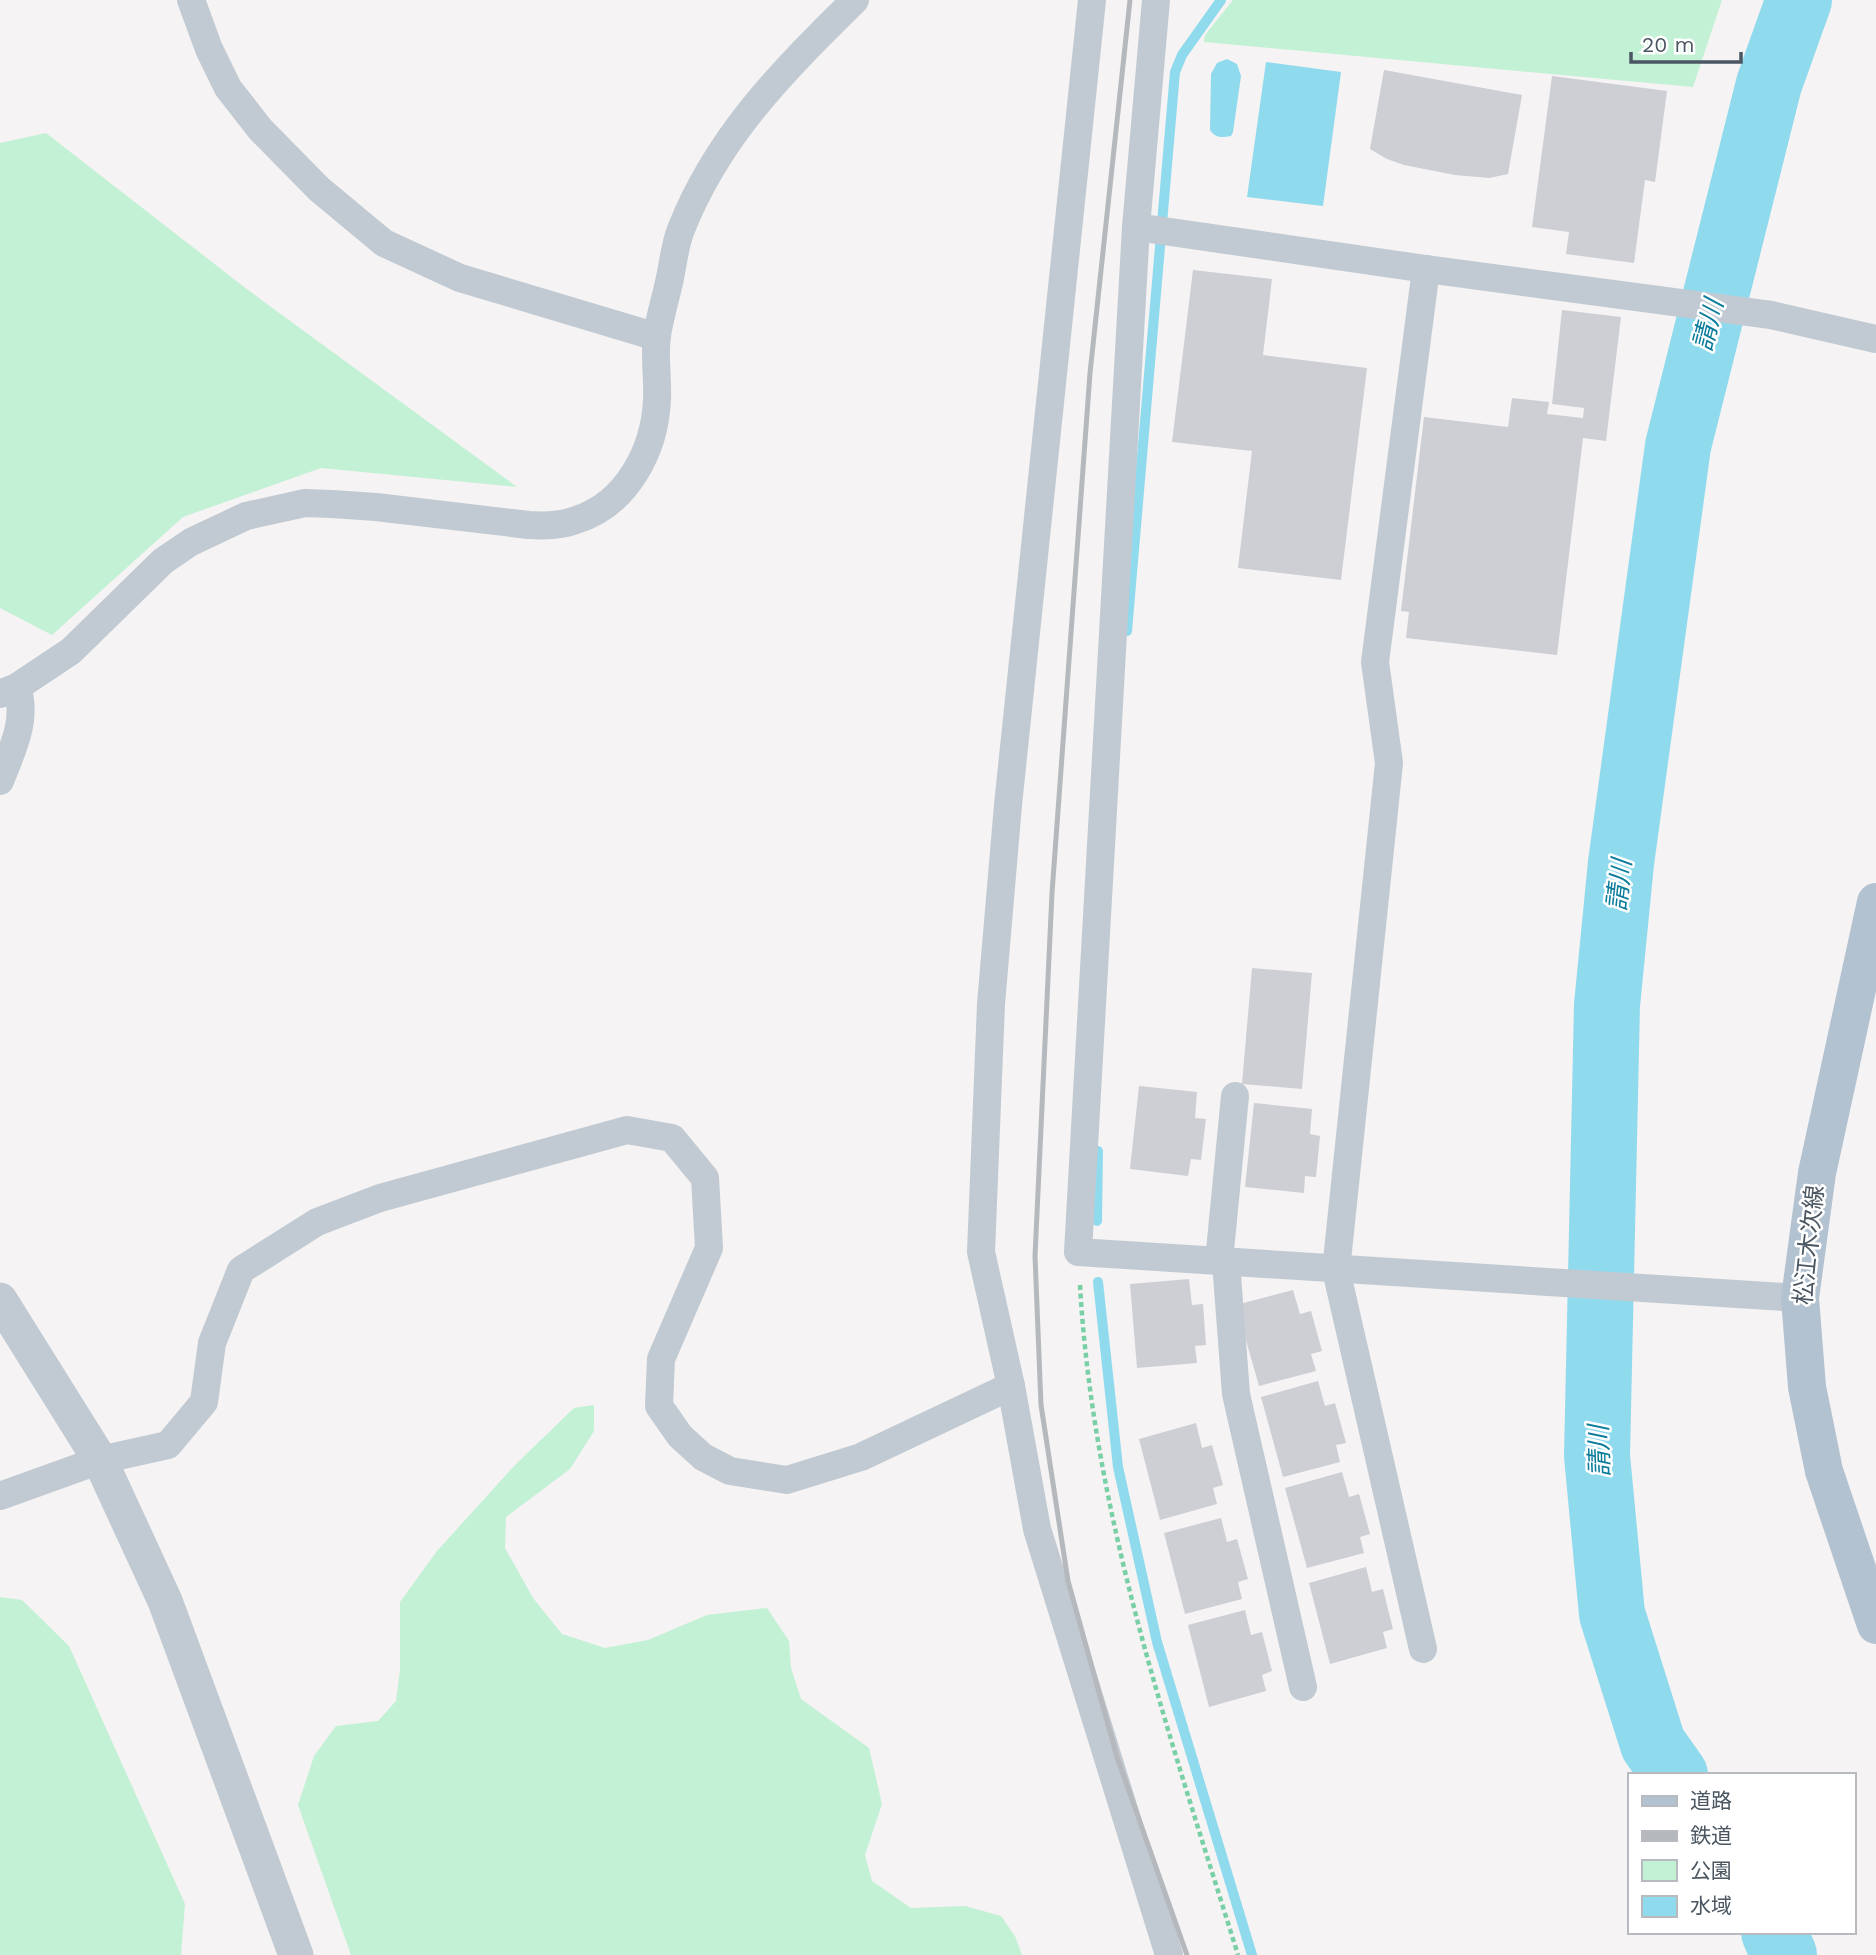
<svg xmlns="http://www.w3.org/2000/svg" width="1876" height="1955" font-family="'Work Sans','Noto Sans JP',sans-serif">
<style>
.green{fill:#c3f1d5}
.water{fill:#90daee}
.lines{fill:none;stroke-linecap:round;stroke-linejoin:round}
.stream{stroke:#90daee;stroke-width:10}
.river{stroke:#90daee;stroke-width:66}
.building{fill:#cdcfd5}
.path{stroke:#7ad0a6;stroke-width:4.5;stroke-dasharray:5 3.5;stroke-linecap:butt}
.minor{stroke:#c1cad2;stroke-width:28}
.tertiary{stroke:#c1cad2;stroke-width:35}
.primary{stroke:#b3c2d1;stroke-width:38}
.rail{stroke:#b5b8bd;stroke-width:5}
.labels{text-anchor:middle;stroke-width:5;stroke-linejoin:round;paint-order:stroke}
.street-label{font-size:24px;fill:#4a5661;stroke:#fff}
.water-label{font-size:26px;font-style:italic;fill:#0c7c9b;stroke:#fff}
</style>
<rect width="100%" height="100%" fill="#f5f3f3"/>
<g class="green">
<path d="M1233 0H1722L1693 87 1204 42 1205 35Z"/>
<path d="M46 133 248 290 517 487 321 468 183 517 52 635 0 608V143Z"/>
<path d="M594 1405V1431L570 1469 506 1517 505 1548 533 1598 562 1634 605 1648 648 1640 707 1615 767 1608 789 1641 791 1668 801 1699 869 1748 882 1804 865 1855 872 1881 911 1908 965 1906 1001 1916 1015 1936 1022 1955H351L298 1805 314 1756 336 1726 378 1721 396 1701 400 1670V1602L437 1551 515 1465 574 1408Z"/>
<path d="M0 1597 22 1600 69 1646 185 1904 181 1955H0Z"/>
</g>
<g class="water">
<path d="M1227 59 1237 64 1241 76 1233 132 1231 136C1222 138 1215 138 1210 130L1211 74 1217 63Z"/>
<path d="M1266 62 1341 72 1323 206 1247 197Z"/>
</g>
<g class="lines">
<g class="stream">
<path d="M1127 631 1175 72 1182 55 1221 0"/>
<path d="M1097 1221 1098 1151"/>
<path d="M1098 1282 1118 1467 1157 1642 1252 1955"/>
</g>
<g class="river">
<path d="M1675 1775 1653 1744 1612 1614 1597 1456 1607 1005 1621 863 1678 446 1769 84 1799 0"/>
<path d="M1774 1932 1784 1955"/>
</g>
</g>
<g class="building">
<path d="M1384 70 1522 95 1508 174 1489 178 1455 175 1404 165 1387 159 1370 149Z"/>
<path d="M1552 76 1667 91 1655 182 1645 180 1634 263 1566 254 1569 232 1532 227Z"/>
<path d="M1193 270 1272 279 1263 355 1367 368 1341 580 1238 568 1252 451 1172 442Z"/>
<path d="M1562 310 1621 317 1606 441 1583 438 1557 655 1406 638 1409 612 1401 611 1424 417 1508 427 1512 398 1549 402 1547 414 1583 418 1584 408 1552 404Z"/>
<path d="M1252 968 1312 973 1302 1089 1242 1084Z"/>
<path d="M1139 1086 1197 1092 1195 1118 1206 1119 1201 1160 1191 1159 1188 1176 1130 1169Z"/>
<path d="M1254 1103 1312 1109 1310 1134 1320 1136 1316 1177 1305 1176 1304 1193 1245 1187Z"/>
<path d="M1189 1279 1192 1305 1203 1304 1206 1345 1195 1346 1197 1363 1137 1368 1130 1284Z"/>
<path d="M1293 1290 1300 1314 1311 1311 1322 1351 1311 1354 1316 1371 1259 1386 1236 1305Z"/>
<path d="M1318 1381 1325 1406 1335 1403 1346 1443 1336 1445 1340 1462 1283 1477 1261 1397Z"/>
<path d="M1196 1423 1202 1448 1212 1445 1223 1485 1213 1488 1217 1504 1160 1520 1139 1439Z"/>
<path d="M1342 1472 1349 1497 1359 1494 1370 1534 1360 1537 1364 1553 1307 1568 1285 1488Z"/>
<path d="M1221 1518 1227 1542 1237 1539 1248 1579 1238 1582 1242 1599 1185 1614 1164 1533Z"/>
<path d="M1366 1567 1372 1592 1383 1589 1393 1629 1383 1632 1387 1648 1330 1664 1309 1583Z"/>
<path d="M1245 1610 1251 1635 1262 1632 1272 1671 1262 1675 1266 1691 1209 1707 1188 1625Z"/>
</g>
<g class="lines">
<path class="path" d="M1080 1285C1093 1516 1170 1736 1238 1955"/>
<g class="minor">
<path d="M191 0 209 49 228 88 260 129 319 189 384 243 460 278 657 337"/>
<path d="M1092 0 1008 805 991 1004 981 1252 1011 1386 1037 1529 1169 1955"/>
<path d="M1156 0 1136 227 1078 1252 1800 1298"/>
<path d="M1136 227 1426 269 1771 315 1876 339"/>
<path d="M0 694 17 687 71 651 163 561 191 542 246 516 305 503 332 504 376 507 529 525C545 526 561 526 576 520 627 504 655 450 657 399 658 378 654 356 657 335 660 316 666 297 670 278 673 263 675 246 680 232 717 136 784 70 855 0"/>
<path d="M0 781C12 750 28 720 17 687"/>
<path d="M1219 1261 1235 1096"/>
<path d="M1226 1262 1236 1394 1303 1687"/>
<path d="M0 1496 100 1460 168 1445 204 1402 212 1343 241 1270 317 1222 380 1198 627 1130 672 1138 705 1178 709 1248 661 1359 659 1406 680 1436 703 1457 730 1471 787 1480 861 1457 1011 1386"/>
<path d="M1423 1649 1336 1270 1389 763 1375 662 1426 269"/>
</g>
<path class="tertiary" d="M0 1300 100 1460 165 1601 296 1955"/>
<path class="primary" d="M1876 902 1817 1173 1800 1298 1807 1387 1824 1471 1876 1625"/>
<path class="rail" d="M1130 0 1090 373 1052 893 1035 1256 1041 1405 1068 1581 1117 1757 1187 1955"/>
</g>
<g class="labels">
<g class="street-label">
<text transform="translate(1809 1245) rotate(-84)" y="8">松江木次線</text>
</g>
<g class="water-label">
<text transform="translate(1708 325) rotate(-76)" y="9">請川</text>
<text transform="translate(1619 885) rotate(-84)" y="9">請川</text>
<text transform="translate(1599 1451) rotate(-92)" y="9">請川</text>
</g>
</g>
<rect x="1628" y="1773" width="228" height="161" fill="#ffffff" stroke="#b7bbc0" stroke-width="2"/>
<rect x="1642" y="1796" width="35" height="10" fill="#b3c2d1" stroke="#b7bbc0" stroke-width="2"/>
<text x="1690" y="1808" font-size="21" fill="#4a5661">道路</text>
<rect x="1642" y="1831" width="35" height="10" fill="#b5b8bd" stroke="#b7bbc0" stroke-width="2"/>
<text x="1690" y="1843" font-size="21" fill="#4a5661">鉄道</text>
<rect x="1642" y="1860" width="35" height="21" fill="#c3f1d5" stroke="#b7bbc0" stroke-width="2"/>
<text x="1690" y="1878" font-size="21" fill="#4a5661">公園</text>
<rect x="1642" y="1896" width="35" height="21" fill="#90daee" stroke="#b7bbc0" stroke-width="2"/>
<text x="1690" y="1913" font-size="21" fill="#4a5661">水域</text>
<path d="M1631 52v10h110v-10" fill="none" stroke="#4a5661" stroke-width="3.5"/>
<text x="1642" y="52" font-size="21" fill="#4a5661" stroke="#ffffff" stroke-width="5" paint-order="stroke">20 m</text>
</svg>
